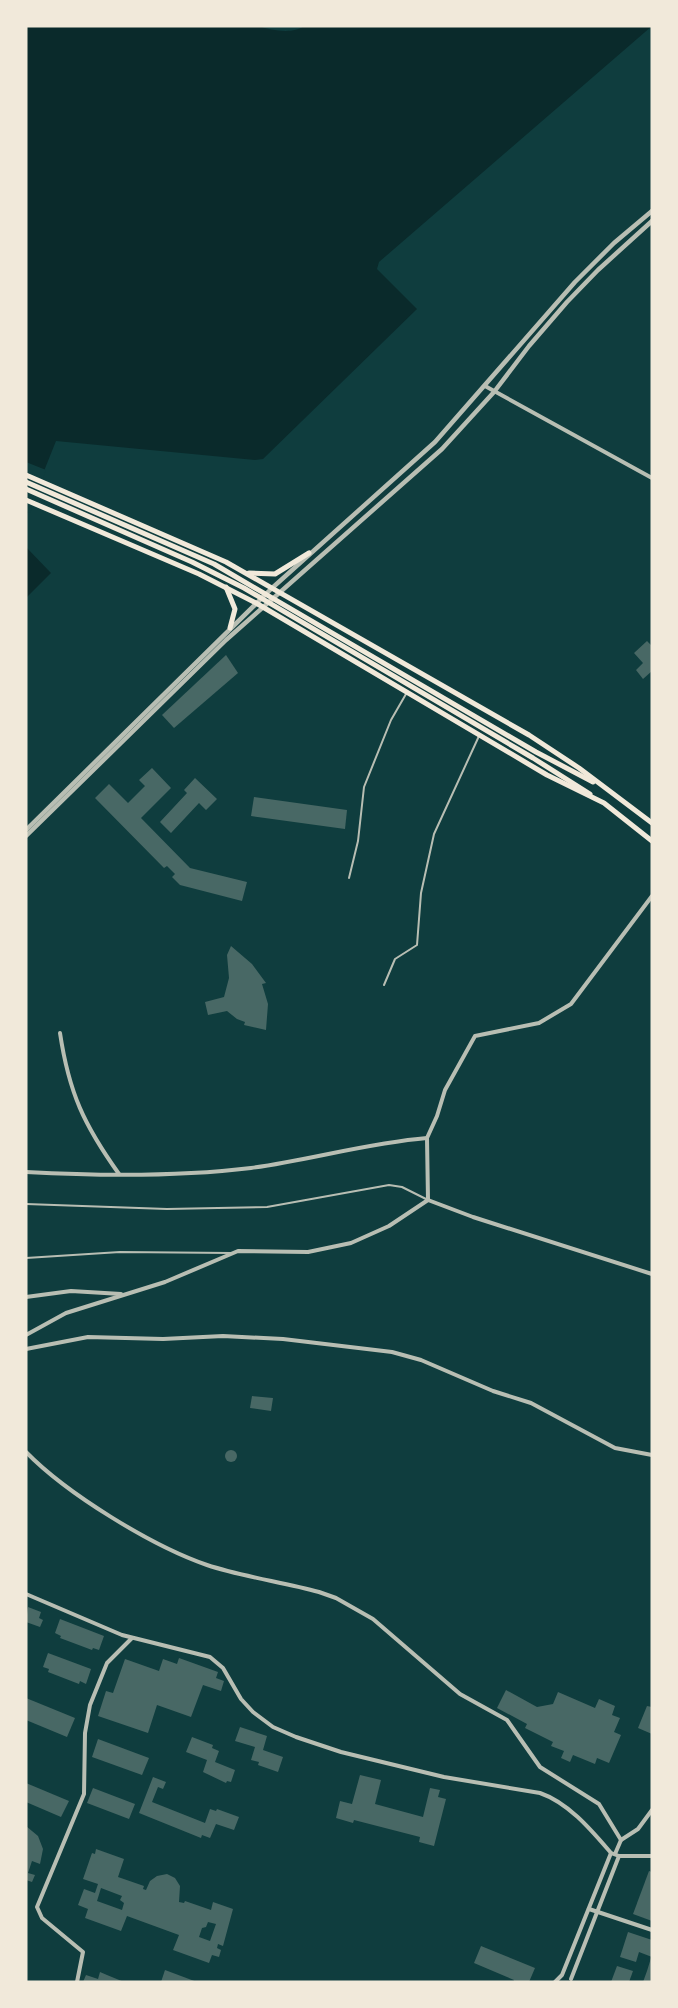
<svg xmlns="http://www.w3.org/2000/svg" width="678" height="2008" font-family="Barlow,sans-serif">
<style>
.water{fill:#0a2a2b}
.pier{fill:#0f3d3e}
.building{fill:#486865;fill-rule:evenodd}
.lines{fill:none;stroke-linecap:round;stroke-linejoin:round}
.service{stroke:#b8beb3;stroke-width:2}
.minor{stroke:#b8beb3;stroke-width:4}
.tertiary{stroke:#b8beb3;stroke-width:4.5}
.secondary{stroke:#f1e9da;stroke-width:5}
</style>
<rect width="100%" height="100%" fill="#0f3d3e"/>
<g class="water">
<path d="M26 26H259C272 31 294 34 304 26H652L379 262 377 269 417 309 263 459 255 460 56 441 26 516Z"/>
<path d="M26 547 51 573 26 598Z"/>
</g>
<path class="pier" d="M26 462 46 470 30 513 26 511Z"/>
<g class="building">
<path d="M647 641 652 646V671L643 679 636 670 643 663 634 653Z"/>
<path d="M226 655 238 673 174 728 162 715Z"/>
<path d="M152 768 171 788 141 818 190 868 247 882 242 901 180 885 172 877 175 874 167 866 164 868 95 798 109 784 128 803 145 786 139 780Z"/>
<path d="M195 778 217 799 206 810 199 803 171 833 160 822 187 793 184 790Z"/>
<path d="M254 797 347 810 345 829 251 816Z"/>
<path d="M231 946 252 964 266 983 262 984 268 1004 266 1030 244 1025 245 1022 237 1019 227 1011 208 1015 205 1002 224 997 229 978 227 955Z"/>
<path d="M252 1396 273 1398 271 1411 250 1408Z"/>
<circle cx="231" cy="1456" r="6"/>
<path d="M28 1607 41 1612 39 1618 43 1620 40 1627 26 1622Z"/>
<path d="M60 1619 104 1636 99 1650 93 1648 92 1650 60 1638 61 1636 55 1633Z"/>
<path d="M48 1653 91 1669 86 1684 80 1681 79 1684 48 1672 49 1669 43 1667Z"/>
<path d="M179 1658 218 1672 216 1678 224 1681 221 1691 203 1685 191 1717 157 1705 148 1733 98 1716 106 1691 113 1693 125 1659 159 1671 163 1659 177 1664Z"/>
<path d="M506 1690 537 1707 553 1704 558 1692 595 1708 599 1699 615 1706 612 1715 620 1718 614 1732 621 1735 609 1763 597 1758 595 1764 573 1755 570 1762 561 1758 564 1751 551 1746 553 1742 525 1728 527 1724 497 1708Z"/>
<path d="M26 1698 75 1718 67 1737 26 1720Z"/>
<path d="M647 1706 652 1707V1734L638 1728Z"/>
<path d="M240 1727 267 1736 263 1750 283 1757 278 1772 258 1765 259 1762 251 1760 255 1747 235 1741Z"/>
<path d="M192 1737 213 1745 212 1748 219 1751 215 1762 235 1770 231 1782 227 1781 226 1783 203 1772 207 1760 186 1752Z"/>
<path d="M98 1739 149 1758 142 1775 92 1757Z"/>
<path d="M360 1775 381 1780 375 1804 423 1817 430 1788 440 1790 438 1797 446 1799 434 1846 419 1842 420 1837 354 1820 353 1823 336 1818 340 1801 352 1804Z"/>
<path d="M153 1777 166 1782 163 1789 158 1787 152 1802 205 1823 210 1809 216 1811 217 1809 239 1817 234 1830 216 1824 210 1838 202 1835 201 1838 139 1813Z"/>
<path d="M26 1783 69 1801 61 1817 26 1802Z"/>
<path d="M93 1788 135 1804 129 1819 87 1803Z"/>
<path d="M26 1826 38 1836 43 1849 40 1864 32 1861 28 1873 35 1875 32 1882 26 1880Z"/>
<path d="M96 1849 124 1859 118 1877 144 1886 143 1889 146 1890 150 1881 157 1876 167 1874 175 1878 180 1886 179 1902 184 1903 185 1901 211 1910 213 1902 233 1909 223 1946 218 1944 217 1948 221 1950 219 1957 212 1955 209 1963 173 1950 179 1935 127 1916 121 1931 85 1918 88 1909 78 1905 84 1889 95 1893 98 1884 83 1879 92 1853 95 1854ZM101 1888 122 1896 120 1900 124 1903 122 1910 97 1901ZM208 1922 216 1924 210 1941 199 1937 202 1928 206 1927Z"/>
<path d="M649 1871 652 1872V1921L633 1914Z"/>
<path d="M628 1932 652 1940V1957L639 1952 636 1962 620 1957Z"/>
<path d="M481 1946 535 1968 529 1982H513L514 1980 474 1963Z"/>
<path d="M651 1958 652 1982H643L647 1971Z"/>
<path d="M617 1966 633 1971 629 1982H611Z"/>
<path d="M165 1970 197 1982H161Z"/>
<path d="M100 1972 107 1975 124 1982H83L86 1975 98 1979Z"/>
</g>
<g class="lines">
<g class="service">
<path d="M349 878 358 841 364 787 391 720 406 694"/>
<path d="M384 985 395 959 417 945 421 893 434 834 479 736"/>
<path d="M26 1204 167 1209 267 1207 389 1185 402 1187 426 1199"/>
<path d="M26 1258 120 1252 231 1253"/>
</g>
<g class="minor">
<path d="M485 386 652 478"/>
<path d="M60 1033C69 1093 84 1125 119 1174"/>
<path d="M427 1138 428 1200"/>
<path d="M26 1172C100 1176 177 1177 251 1168 310 1160 367 1143 427 1138L437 1116 445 1090 475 1036 539 1023 571 1004 652 896"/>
<path d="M428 1200 473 1217 652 1274"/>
<path d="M26 1297 71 1291 121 1294"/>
<path d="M26 1335 66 1313 165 1282 238 1251 308 1252 351 1243 389 1226 428 1200"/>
<path d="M26 1349 88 1337 163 1339 223 1336 283 1339 392 1352 421 1360 493 1391 531 1403 615 1448 652 1455"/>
<path d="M26 1452C67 1494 152 1546 207 1565 243 1577 283 1582 319 1592L336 1598 373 1619 460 1694 507 1720 540 1767 599 1804 621 1840"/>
<path d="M26 1594 122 1635 210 1657 223 1668 241 1699 253 1712 273 1727 296 1737 341 1752 444 1777 540 1793C569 1803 592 1831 611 1853L619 1856H652"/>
<path d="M615 1854 621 1840 638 1829 652 1810"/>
<path d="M589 1909 652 1930"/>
<path d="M571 1979 619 1856"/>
<path d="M77 1982 83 1952 42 1918 37 1907 84 1794 85 1733 90 1705 107 1663 132 1638"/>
<path d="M555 1982 562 1975 611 1853"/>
</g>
<g class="tertiary">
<path d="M26 830 271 589 435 442 575 282 614 243 652 211"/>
<path d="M26 836 226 640 442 449 494 392 529 346 567 302 598 270 652 221"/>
</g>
<g class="secondary">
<path d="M26 475 226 562 529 735 579 768 652 823"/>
<path d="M26 482 214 564 536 752 593 782"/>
<path d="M26 489 192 562 244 588 533 758 590 794"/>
<path d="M26 500 199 574 256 603 547 775 604 803 652 841"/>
<path d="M249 573 275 574 309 553"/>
<path d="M226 587 235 609 230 628"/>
</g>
</g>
<rect width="678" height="2008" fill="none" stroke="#f1e9da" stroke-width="55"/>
</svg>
